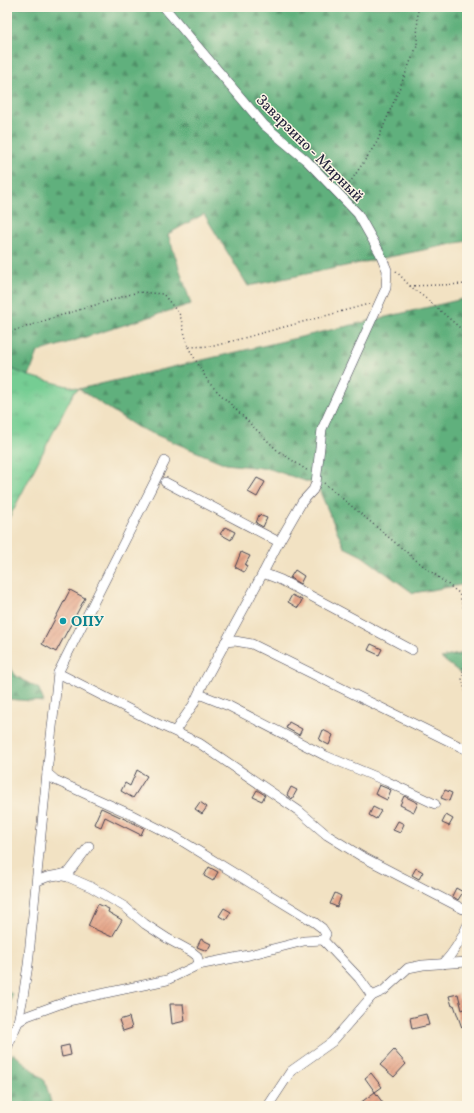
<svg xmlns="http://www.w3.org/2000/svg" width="474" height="1113" font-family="Vollkorn,serif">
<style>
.grass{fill:url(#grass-tufts);stroke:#4c7867}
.forest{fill:url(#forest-firs);stroke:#41695c}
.building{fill:url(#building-hatch)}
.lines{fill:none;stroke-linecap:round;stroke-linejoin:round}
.minor-casing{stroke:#413f4f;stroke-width:10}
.path{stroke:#413f4f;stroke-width:1.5;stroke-dasharray:1 3;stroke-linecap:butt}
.minor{stroke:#fff;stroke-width:9}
.culture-dot{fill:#0f9aa8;stroke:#fcf5e5;stroke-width:1.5}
.labels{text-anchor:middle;stroke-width:3;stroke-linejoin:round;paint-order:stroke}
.street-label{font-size:15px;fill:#22223b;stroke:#fcf5e5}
.culture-label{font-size:15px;font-weight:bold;fill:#0d838f;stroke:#fcf5e5;text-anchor:start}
</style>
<defs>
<pattern id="grass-tufts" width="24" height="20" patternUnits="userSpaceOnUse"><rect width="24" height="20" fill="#75cd93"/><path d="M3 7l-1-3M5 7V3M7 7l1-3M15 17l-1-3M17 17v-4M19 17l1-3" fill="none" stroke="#65b080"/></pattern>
<pattern id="forest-firs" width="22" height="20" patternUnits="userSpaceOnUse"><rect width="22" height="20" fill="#60b07d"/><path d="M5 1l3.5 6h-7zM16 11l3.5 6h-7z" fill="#4f8f68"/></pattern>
<pattern id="building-hatch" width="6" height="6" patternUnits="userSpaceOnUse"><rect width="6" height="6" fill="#e6a78b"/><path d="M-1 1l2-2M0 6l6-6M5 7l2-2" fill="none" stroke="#c58f79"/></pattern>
</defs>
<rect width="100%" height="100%" fill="#fcf5e5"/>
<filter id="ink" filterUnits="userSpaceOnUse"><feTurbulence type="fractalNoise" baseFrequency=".025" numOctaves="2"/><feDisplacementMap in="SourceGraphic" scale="8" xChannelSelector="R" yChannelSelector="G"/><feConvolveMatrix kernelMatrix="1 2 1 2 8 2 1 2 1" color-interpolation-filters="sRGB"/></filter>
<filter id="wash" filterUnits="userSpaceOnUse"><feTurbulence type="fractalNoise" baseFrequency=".012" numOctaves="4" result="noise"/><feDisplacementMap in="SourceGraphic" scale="16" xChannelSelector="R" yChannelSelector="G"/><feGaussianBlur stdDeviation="0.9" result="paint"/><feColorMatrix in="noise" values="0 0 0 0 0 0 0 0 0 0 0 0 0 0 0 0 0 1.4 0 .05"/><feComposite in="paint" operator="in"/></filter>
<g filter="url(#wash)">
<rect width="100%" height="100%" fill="#f2e2c3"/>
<path class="grass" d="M7 367 29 376 79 389 74 392 7 522Z"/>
<g class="forest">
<path d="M7 7H467V241L248 286 204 214 168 234 191 304 38 352 29 376 7 367Z"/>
<path d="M467 298V584L413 593 362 556 344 547 317 485 270 469 226 464 137 427 79 389Z"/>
<path d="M467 652V678L441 658Z"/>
<path d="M7 662 16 676 39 689 44 702 7 699Z"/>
<path d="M7 991 12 994 7 1017Z"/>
<path d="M13 1053 45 1081 52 1106H7V1065Z"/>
</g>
<g id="blocks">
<g class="building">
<path d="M257 478 265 482 257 497 248 492Z"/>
<path d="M259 515 267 518 263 527 256 523Z"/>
<path d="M225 527 235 532 231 540 220 534Z"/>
<path d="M241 552 250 556 245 565 247 566 244 572 235 567Z"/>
<path d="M295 570 304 576 300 584 290 578Z"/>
<path d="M70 590 85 598 56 652 42 644Z"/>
<path d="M292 595 302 600 298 608 288 602Z"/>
<path d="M371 644 382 649 379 655 368 650Z"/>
<path d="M289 722 302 729 299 735 286 728Z"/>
<path d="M323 730 333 735 329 745 319 740Z"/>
<path d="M137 770 147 776 133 798 121 791 125 783 130 786Z"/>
<path d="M379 785 391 790 387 800 375 794Z"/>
<path d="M291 787 297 790 292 799 287 795Z"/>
<path d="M257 790 265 795 262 801 253 797Z"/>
<path d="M445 790 452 793 449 801 441 798Z"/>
<path d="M404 796 418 803 414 812 400 805Z"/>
<path d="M200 802 207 807 202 814 195 809Z"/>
<path d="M373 807 381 811 376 819 369 815Z"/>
<path d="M101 808 144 828 141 835 105 817 101 827 94 824Z"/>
<path d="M446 815 453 819 449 826 442 823Z"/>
<path d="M398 821 404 824 400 833 393 830Z"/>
<path d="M209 867 218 872 213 881 204 876Z"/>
<path d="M416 868 423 872 419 879 412 875Z"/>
<path d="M456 888 463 892 458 900 452 896Z"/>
<path d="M335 893 341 896 337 907 330 904Z"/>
<path d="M98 904 109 909 108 912 122 920 112 937 88 926Z"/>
<path d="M224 908 231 912 226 920 219 916Z"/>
<path d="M201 939 211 944 207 951 197 947Z"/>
<path d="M458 994 462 1010 467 1008V1020L465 1021 466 1026 462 1028 454 1005 452 1006 449 996Z"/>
<path d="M170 1004H183L185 1021 172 1024Z"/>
<path d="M426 1014 429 1025 412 1029 410 1018Z"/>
<path d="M129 1017 132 1028 123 1031 119 1020Z"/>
<path d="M69 1045 71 1055 62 1057 60 1047Z"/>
<path d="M394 1050 406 1064 394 1077 380 1065Z"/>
<path d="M371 1073 382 1087 375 1092 365 1078Z"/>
<path d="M375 1092 385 1106H356Z"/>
</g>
</g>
</g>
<g filter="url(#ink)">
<use href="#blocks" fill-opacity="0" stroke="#413f4f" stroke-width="1"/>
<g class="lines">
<defs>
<g id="minor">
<path d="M164 7 264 125 307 161 358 214 380 253 387 270 386 288 322 429 316 483 313 490 302 502 279 542 263 573 205 680 193 705 175 731"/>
<path d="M165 482 279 542"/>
<path d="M263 573 281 580 412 650"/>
<path d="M225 642 235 641 252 644 467 750"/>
<path d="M58 673 156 723 199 743 299 811 327 835 361 856 467 911"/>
<path d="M199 694 229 706 326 756 386 781 435 804"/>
<path d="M59 875 69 872 89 846"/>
<path d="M37 881 47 877 58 875 68 877 91 887 125 907 145 924 168 939 192 952 197 956 199 963 198 965"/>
<path d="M323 940 359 978 372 996"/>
<path d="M443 964C454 952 461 941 467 926"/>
<path d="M18 1022 27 1016 68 1001 167 980 198 965 249 955 304 941 323 940 326 934 322 928 314 922 177 838 130 814 55 780 47 773"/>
<path d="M7 1048 18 1022 23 997 28 965 47 773 58 673 165 461"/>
<path d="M268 1106 291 1071 332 1042 372 996 383 991 408 968 423 965 467 962"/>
</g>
</defs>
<use href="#minor" class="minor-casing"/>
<g class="path">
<path d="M345 190 377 142 417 46 418 7"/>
<path d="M396 271 410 286 429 301 467 334"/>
<path d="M410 286 467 284"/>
<path d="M7 333 59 316 138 292 163 294 180 315 188 347 214 346 369 304"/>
<path d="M188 347 209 383 277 450 308 471"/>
<path d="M324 483 417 561 459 593 467 619"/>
<path d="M467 643 462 680 467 696"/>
</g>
<use href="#minor" class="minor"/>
</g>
</g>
<circle class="culture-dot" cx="63" cy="621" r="4"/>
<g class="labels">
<g class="street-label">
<text transform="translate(310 148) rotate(45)" y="5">Заварзино - Мирный</text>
</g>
<g class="culture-label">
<text x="71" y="626">ОПУ</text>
</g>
</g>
<rect width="474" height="1113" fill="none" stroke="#fcf5e5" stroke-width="24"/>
</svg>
